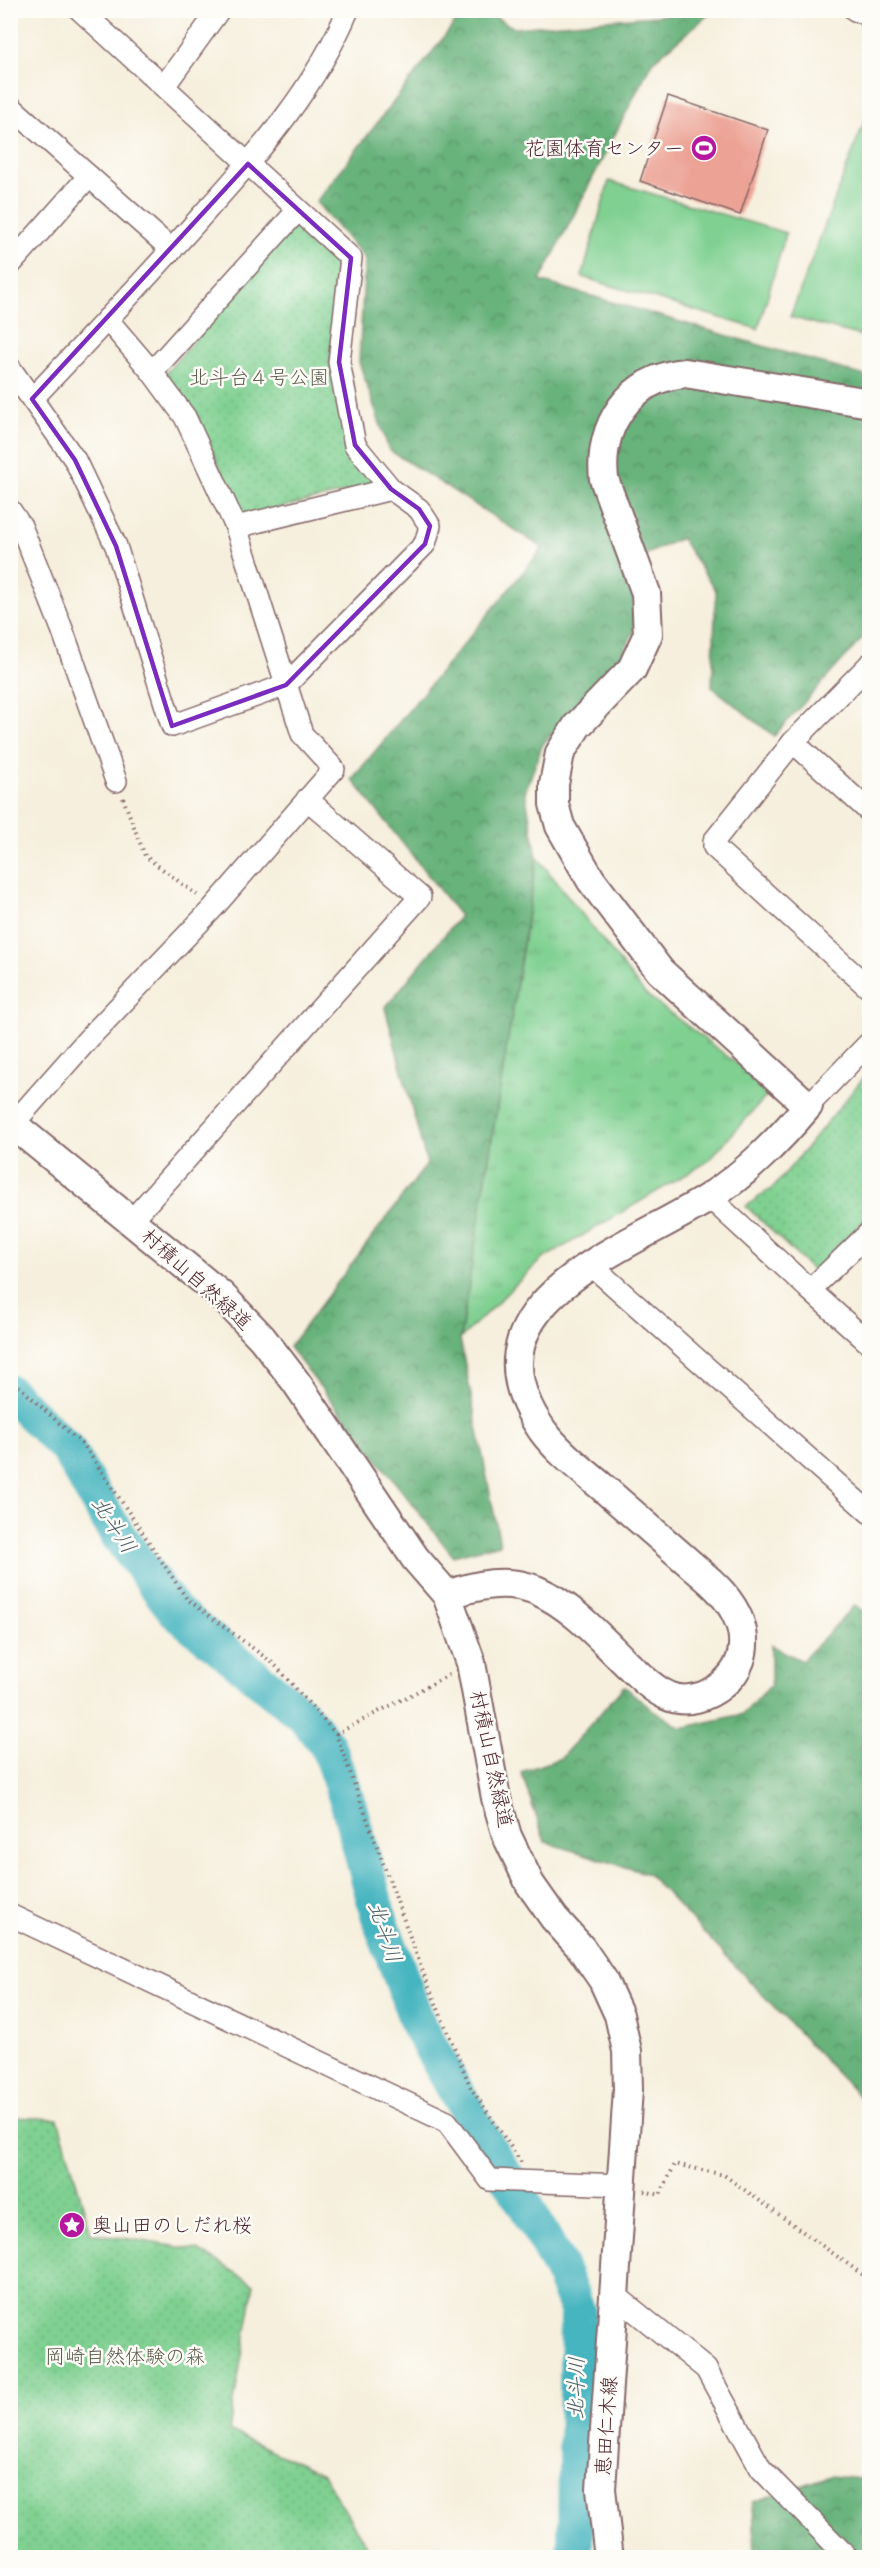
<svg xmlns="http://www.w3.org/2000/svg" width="880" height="2568" font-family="'Architects Daughter','Klee One',sans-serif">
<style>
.grass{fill:url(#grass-tufts);stroke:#64785e;stroke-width:1.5}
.forest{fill:url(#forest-crowns);stroke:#586853;stroke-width:1.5}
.park{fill:url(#park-dots);stroke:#64785e;stroke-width:1.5}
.garden{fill:#7fd091;stroke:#64785e;stroke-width:1.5}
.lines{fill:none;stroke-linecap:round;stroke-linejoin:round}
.river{stroke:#46b5c0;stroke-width:36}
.building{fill:#eca294}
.street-casing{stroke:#866869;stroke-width:24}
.secondary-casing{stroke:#866869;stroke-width:32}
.path{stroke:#866869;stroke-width:4;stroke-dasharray:1.5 4.5;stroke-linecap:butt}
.street{stroke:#fff;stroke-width:21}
.secondary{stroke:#fff;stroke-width:28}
.marked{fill:none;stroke:#7b2cbf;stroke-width:4.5;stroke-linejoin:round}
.labels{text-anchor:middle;stroke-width:5;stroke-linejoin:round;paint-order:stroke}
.poi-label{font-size:20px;fill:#4a1f2b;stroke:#fdfcf7;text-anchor:end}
.park-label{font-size:20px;fill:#5d5d4f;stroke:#fdfcf7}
.street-label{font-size:20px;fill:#4a1f2b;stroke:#fdfcf7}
.water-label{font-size:21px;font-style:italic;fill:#485b67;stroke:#fdfcf7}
</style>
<defs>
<pattern id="grass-tufts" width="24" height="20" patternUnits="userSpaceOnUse" patternTransform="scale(1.5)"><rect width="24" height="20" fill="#7fd091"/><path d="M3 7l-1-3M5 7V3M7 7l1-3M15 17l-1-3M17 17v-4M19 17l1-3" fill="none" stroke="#6fb27d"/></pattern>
<pattern id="forest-crowns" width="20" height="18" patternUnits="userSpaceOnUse" patternTransform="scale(1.5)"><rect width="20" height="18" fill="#67b27b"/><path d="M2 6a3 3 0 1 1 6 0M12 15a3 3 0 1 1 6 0" fill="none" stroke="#579065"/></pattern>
<pattern id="park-dots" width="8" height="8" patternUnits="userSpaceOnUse" patternTransform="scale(1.5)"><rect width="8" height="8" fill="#7fd091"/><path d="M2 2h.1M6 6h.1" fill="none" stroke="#6fb27d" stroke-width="1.8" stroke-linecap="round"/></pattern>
</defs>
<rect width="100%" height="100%" fill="#fdfcf7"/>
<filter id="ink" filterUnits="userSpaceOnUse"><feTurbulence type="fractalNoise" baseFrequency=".0167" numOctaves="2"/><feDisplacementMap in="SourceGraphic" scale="12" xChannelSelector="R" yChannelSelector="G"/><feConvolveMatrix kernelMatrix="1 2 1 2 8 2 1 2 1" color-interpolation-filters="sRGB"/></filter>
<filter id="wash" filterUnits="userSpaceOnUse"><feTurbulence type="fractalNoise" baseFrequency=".008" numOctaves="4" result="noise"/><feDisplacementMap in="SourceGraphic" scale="24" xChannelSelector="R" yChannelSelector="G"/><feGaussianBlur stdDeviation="1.35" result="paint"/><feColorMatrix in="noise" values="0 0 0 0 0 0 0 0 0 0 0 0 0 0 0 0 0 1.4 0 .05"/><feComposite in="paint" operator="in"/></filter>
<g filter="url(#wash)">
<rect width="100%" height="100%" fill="#f6efdd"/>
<path class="grass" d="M537 857 645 994 772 1090 707 1162 541 1260 460 1339Z"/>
<g class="forest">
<path d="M464 11H485L514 28 713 11 652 62 540 281 869 377V631L774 736 712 687 716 591 681 538 619 567 633 592 634 631 615 669 543 744 525 792 537 857 460 1339 500 1544 453 1556 289 1347 427 1164 385 1008 460 916 352 779 543 548 389 450 359 362 365 259 316 202Z"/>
<path d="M855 1605 870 1615 869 2107 648 1874 545 1842 521 1772 561 1758 624 1686 650 1708 681 1728 743 1714 771 1685V1645L802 1661Z"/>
<path d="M830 2476 869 2480V2557H755L753 2502Z"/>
</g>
<g class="park">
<path d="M298 221 343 262 330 363 378 485 241 517 195 411 165 374Z"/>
<path d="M869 1071V1216L814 1272 746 1206 775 1186Z"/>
<path d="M10 2117 58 2119 91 2233 198 2250 254 2284 229 2431 323 2474 373 2557H11Z"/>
</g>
<g class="garden">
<path d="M869 109 870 338H869L790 317Z"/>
<path d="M609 181 786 233 758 329 582 277Z"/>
</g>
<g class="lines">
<path class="river" d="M10 1393 67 1449 117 1534 176 1612 303 1715 327 1745 348 1803 378 1914 419 2027 496 2161 526 2206 559 2266 578 2312 575 2541 572 2558"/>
</g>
<g id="blocks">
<path class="building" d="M668 96 768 130 740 215 640 181Z"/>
</g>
</g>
<g filter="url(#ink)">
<use href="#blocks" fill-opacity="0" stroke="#866869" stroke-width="1.5"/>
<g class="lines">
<defs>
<g id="street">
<path d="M855 10 870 16"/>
<path d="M165 85 219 10"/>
<path d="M10 106 172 250"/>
<path d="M10 265 89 176"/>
<path d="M10 368 75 460 116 546 172 726 286 685 425 544 430 526 419 509 391 489 355 445 339 362 351 258 80 10"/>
<path d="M152 372 298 210"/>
<path d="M32 399C91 337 150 275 206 211 261 150 316 87 348 10"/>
<path d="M10 510 21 526 62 629 116 781"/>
<path d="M236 527 391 489"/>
<path d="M870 664 793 742 714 841V847L870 989"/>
<path d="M793 742 870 812"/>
<path d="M808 1106 870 1042"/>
<path d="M13 1124 89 1038 213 908 334 769 302 734 236 527 185 417 152 372 107 319"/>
<path d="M709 1197 810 1290 870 1232"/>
<path d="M132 1220 420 897 307 799"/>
<path d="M591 1265 870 1513"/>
<path d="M810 1290 870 1344"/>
<path d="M10 1915 447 2122 490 2180 622 2185"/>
<path d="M615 2295 706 2369 761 2469 848 2558"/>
</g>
<g id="secondary">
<path d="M10 1122 221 1295 262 1338 296 1382 415 1558 447 1595 471 1663 496 1798 507 1836 530 1884 554 1918 581 1948 603 1980 619 2015 627 2051 628 2089 601 2489 609 2558"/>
<path d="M447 1595C477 1585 506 1578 536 1590 573 1606 600 1638 628 1665 640 1676 652 1689 668 1696 686 1704 708 1697 723 1684 739 1671 746 1652 742 1631 738 1611 725 1595 711 1582 674 1550 638 1518 601 1486 581 1469 558 1452 542 1430 455 1304 626 1250 708 1198 747 1173 778 1141 808 1106L660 971 591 880 560 826 554 804V784L560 753 577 726 632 669 648 634 646 593 604 479C598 425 630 378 685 373L870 403"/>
</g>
</defs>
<use href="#street" class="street-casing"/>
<use href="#secondary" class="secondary-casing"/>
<g class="path">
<path d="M123 798 145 856 197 895"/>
<path d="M10 1378 85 1447 187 1599 274 1664 336 1734 424 1975 471 2088 521 2162"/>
<path d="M336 1734 449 1675"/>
<path d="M644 2191 660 2195 675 2164 724 2175 870 2280"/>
</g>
<use href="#street" class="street"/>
<use href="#secondary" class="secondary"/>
</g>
</g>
<path class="marked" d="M248 164 351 258 339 362 355 445 391 489 419 509 430 526 425 544 286 685 172 726 116 546 75 460 32 399Z"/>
<defs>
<symbol id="stadium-disc" viewBox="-11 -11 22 22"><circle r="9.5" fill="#b5179e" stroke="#fdfcf7"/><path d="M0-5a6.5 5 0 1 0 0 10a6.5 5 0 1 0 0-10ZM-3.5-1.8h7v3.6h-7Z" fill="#fff"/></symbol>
<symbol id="sight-disc" viewBox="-11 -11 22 22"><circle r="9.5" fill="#b5179e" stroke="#fdfcf7"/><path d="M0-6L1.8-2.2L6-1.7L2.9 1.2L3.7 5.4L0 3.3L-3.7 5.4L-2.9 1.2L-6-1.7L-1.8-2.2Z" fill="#fff"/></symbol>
</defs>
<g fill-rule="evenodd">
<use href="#stadium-disc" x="689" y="133" width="30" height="30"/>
<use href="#sight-disc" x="57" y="2210" width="30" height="30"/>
</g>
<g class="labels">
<g class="poi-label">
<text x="684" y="155">花園体育センター</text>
<text x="92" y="2232" text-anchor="start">奥山田のしだれ桜</text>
</g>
<g class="park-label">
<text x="259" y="384">北斗台４号公園</text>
<text x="125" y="2363">岡崎自然体験の森</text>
</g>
<g class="street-label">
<text transform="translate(197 1279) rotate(42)" y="7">村積山自然緑道</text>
<text transform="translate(492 1759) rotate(78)" y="7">村積山自然緑道</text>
<text transform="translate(606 2426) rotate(-86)" y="7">恵田仁木線</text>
</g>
<g class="water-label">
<text transform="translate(114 1525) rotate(57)" y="7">北斗川</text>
<text transform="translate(385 1932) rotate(71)" y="7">北斗川</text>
<text transform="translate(576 2388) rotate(-89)" y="7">北斗川</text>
</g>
</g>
<rect width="880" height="2568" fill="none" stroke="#fdfcf7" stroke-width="36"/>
</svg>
